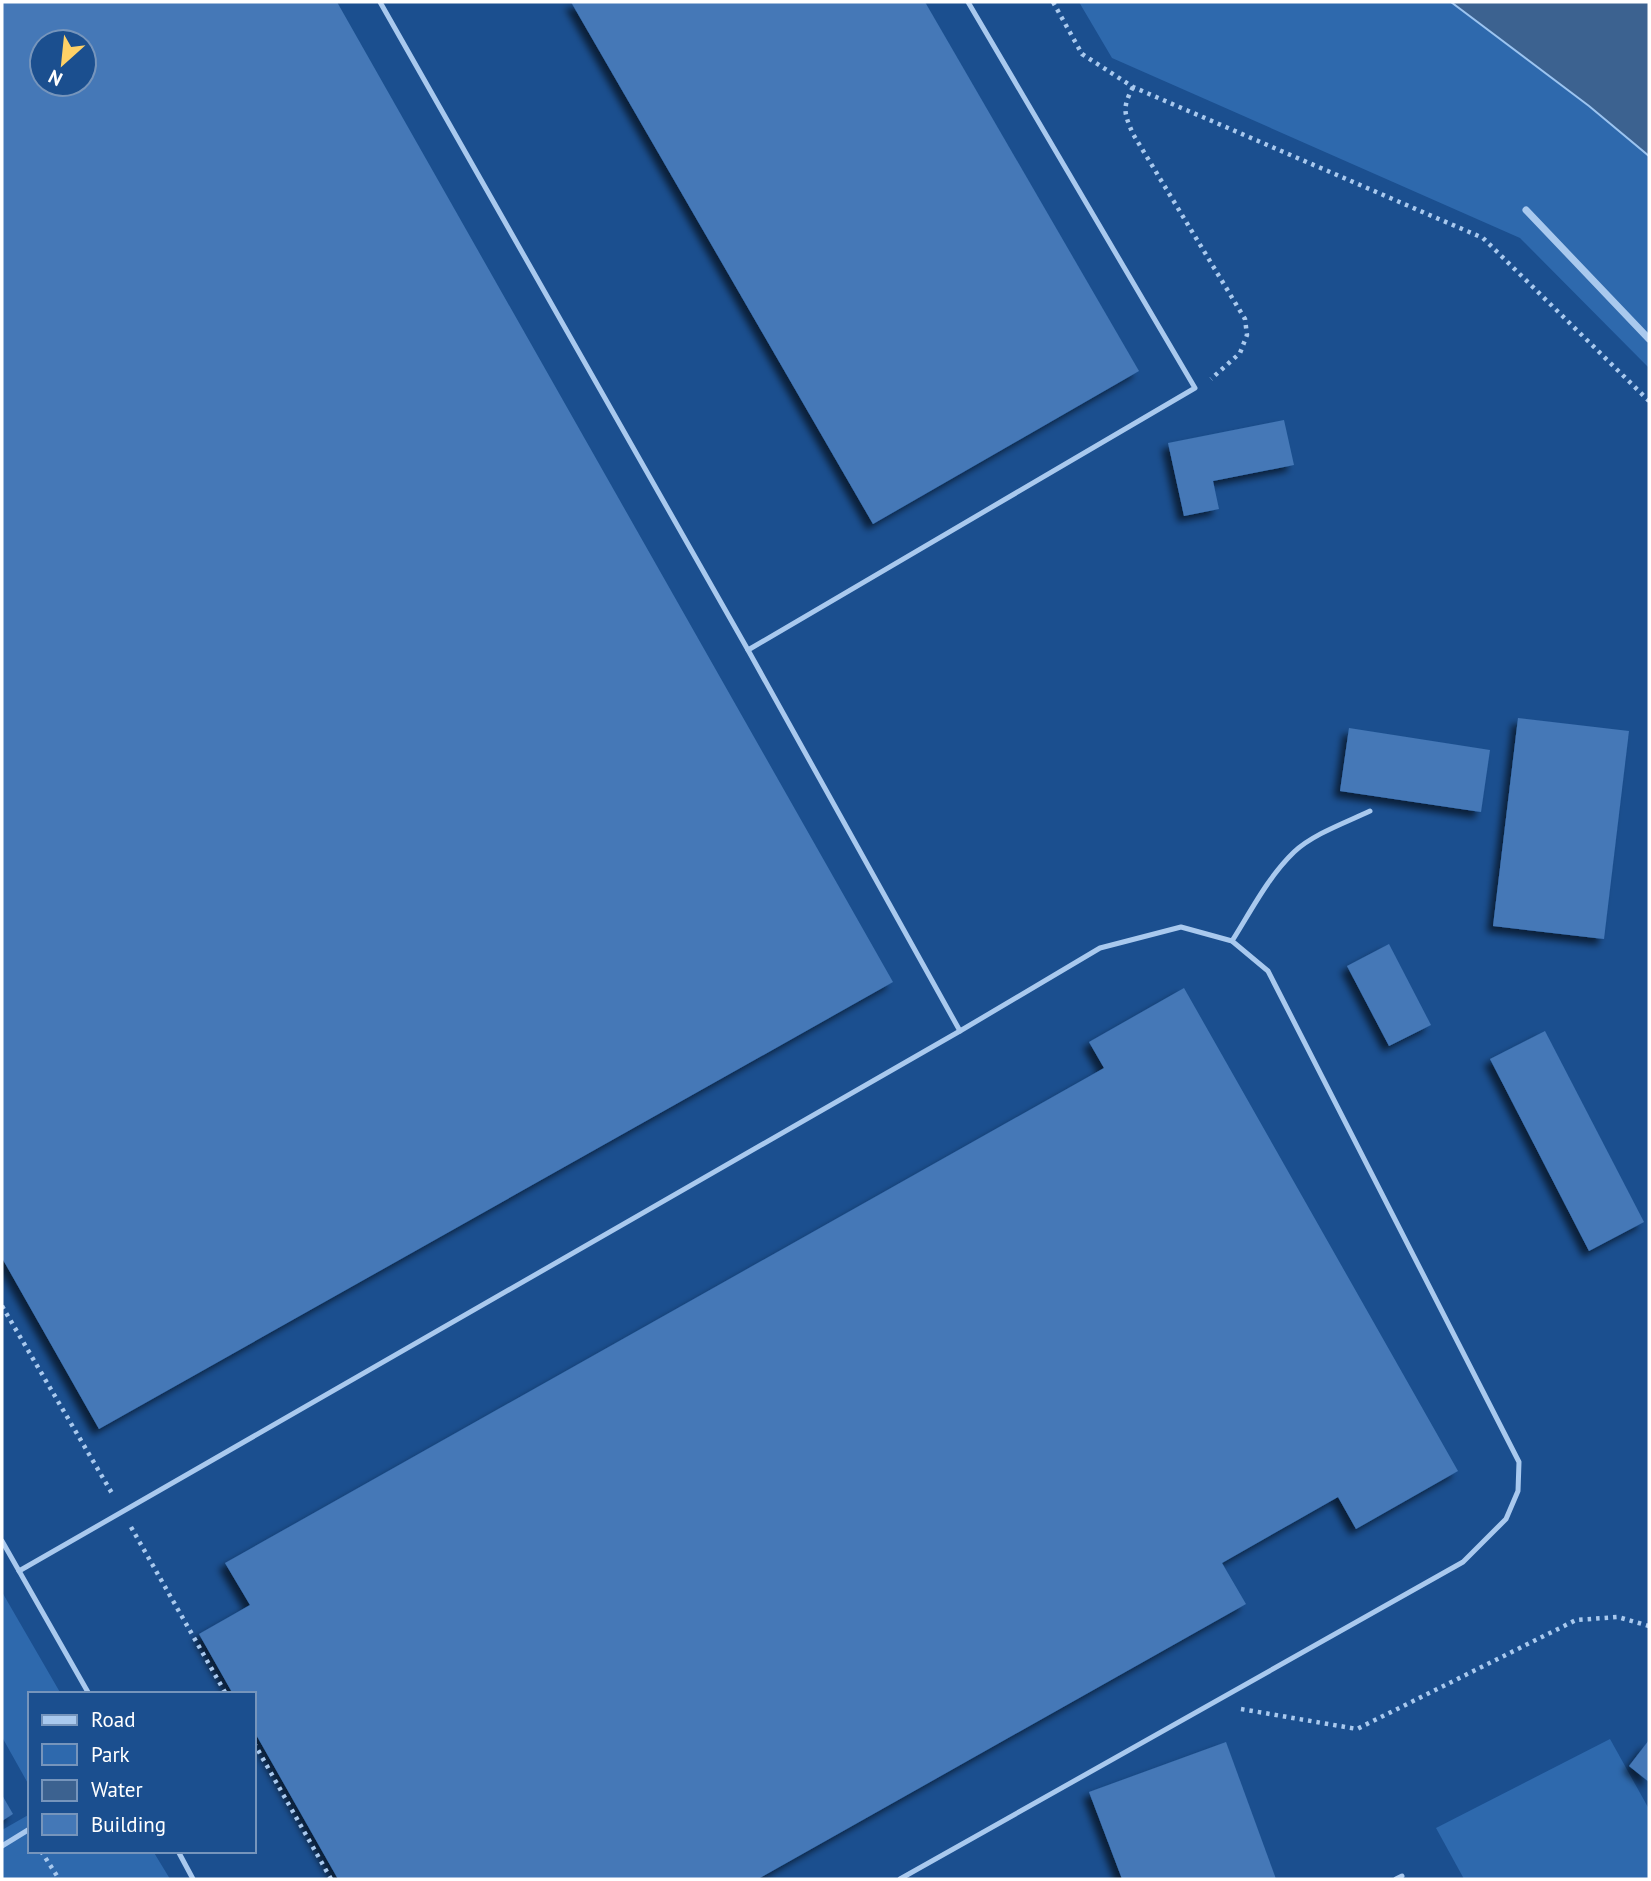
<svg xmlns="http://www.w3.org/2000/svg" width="1651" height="1881" font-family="'PT Sans',sans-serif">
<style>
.green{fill:#2e69ad}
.water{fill:#3c6290;stroke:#9cc4f0;stroke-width:2}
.building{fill:#4478b7;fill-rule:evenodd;filter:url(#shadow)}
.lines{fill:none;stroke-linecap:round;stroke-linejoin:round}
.path{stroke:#a9c9ee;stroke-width:4.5;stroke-dasharray:3.5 5;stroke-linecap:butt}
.service{stroke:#a9c9ee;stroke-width:5}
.minor{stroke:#a9c9ee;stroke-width:7}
</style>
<defs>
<filter id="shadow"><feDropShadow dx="-6" dy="6" stdDeviation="3.5" flood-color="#0009"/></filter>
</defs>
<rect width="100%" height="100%" fill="#1b4f8f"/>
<g class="green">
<path d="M1079 2H1451L1589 106 1649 156V368L1520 238 1112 58Z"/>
<path d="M2 1592 61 1694H30V1787L2 1737Z"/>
<path d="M1610 1739 1649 1809V1879H1464L1436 1828Z"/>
<path d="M30 1814V1851H153L170 1879H2V1830Z"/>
</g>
<path class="water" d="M1451 2H1649V156L1589 106Z"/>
<g class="building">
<path d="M2 2H337L893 982 99 1429 2 1258ZM42 42H84V84H42Z"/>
<path d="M571 2H925L1139 371 873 524Z"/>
<path d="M1284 420 1294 465 1213 481 1219 509 1184 516 1168 443Z"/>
<path d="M1518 718 1629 731 1604 939 1493 926Z"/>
<path d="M1349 728 1490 750 1481 812 1340 791Z"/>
<path d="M1389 944 1431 1025 1389 1046 1347 966Z"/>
<path d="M1184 988 1458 1471 1356 1529 1338 1497 1222 1563 1246 1604 758 1879H338L254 1731V1694H233L199 1634 250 1605 225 1563 1104 1068 1089 1042Z"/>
<path d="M1545 1031 1644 1222 1589 1251 1490 1059Z"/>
<path d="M1649 1740V1782L1629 1766Z"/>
<path d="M1226 1742 1276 1879H1122L1089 1792Z"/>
<path d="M2 1795 13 1814 2 1821Z"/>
</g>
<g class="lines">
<g class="path">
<path d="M1053 2 1082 54 1133 87 1483 238 1649 401"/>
<path d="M1133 87C1122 108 1124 113 1133 134L1245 319 1247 335 1240 353 1211 379"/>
<path d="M2 1306 113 1495"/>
<path d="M131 1527 226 1694"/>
<path d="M1241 1709 1357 1729 1576 1620 1618 1617 1649 1626"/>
<path d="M254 1743 331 1879"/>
<path d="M41 1851 59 1879"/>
</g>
<g class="service">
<path d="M380 2 748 650 960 1031"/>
<path d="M748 650 1195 388 968 2"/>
<path d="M1232 941C1251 911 1268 877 1294 852 1313 834 1347 822 1370 811"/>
<path d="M2 1541 89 1694"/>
<path d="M19 1571 960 1031 1100 948 1181 927 1232 941 1268 971 1519 1462 1518 1491 1506 1519 1463 1562 900 1879"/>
<path d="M2 1846 28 1830"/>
<path d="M178 1851 193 1879"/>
<path d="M1396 1879 1402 1876"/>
</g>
<path class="minor" d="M1526 210 1649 339"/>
</g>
<rect width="1651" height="1881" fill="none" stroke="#ffffff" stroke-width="7"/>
<rect x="28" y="1692" width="228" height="161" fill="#1b4f8f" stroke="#7695bc" stroke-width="2"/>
<rect x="42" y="1715" width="35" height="10" fill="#a9c9ee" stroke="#7695bc" stroke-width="2"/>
<text x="91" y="1727" font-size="21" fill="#ffffff">Road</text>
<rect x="42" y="1744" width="35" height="21" fill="#2e69ad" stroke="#7695bc" stroke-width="2"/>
<text x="91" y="1762" font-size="21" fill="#ffffff">Park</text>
<rect x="42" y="1780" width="35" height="21" fill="#3c6290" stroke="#7695bc" stroke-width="2"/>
<text x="91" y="1797" font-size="21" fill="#ffffff">Water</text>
<rect x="42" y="1814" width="35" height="21" fill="#4478b7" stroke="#7695bc" stroke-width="2"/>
<text x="91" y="1832" font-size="21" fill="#ffffff">Building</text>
<g transform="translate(63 63) rotate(207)"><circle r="33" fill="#1b4f8f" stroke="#7695bc" stroke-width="2"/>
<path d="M0-5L12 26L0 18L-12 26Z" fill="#ffd166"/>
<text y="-10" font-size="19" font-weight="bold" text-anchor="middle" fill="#ffffff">N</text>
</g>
</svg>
